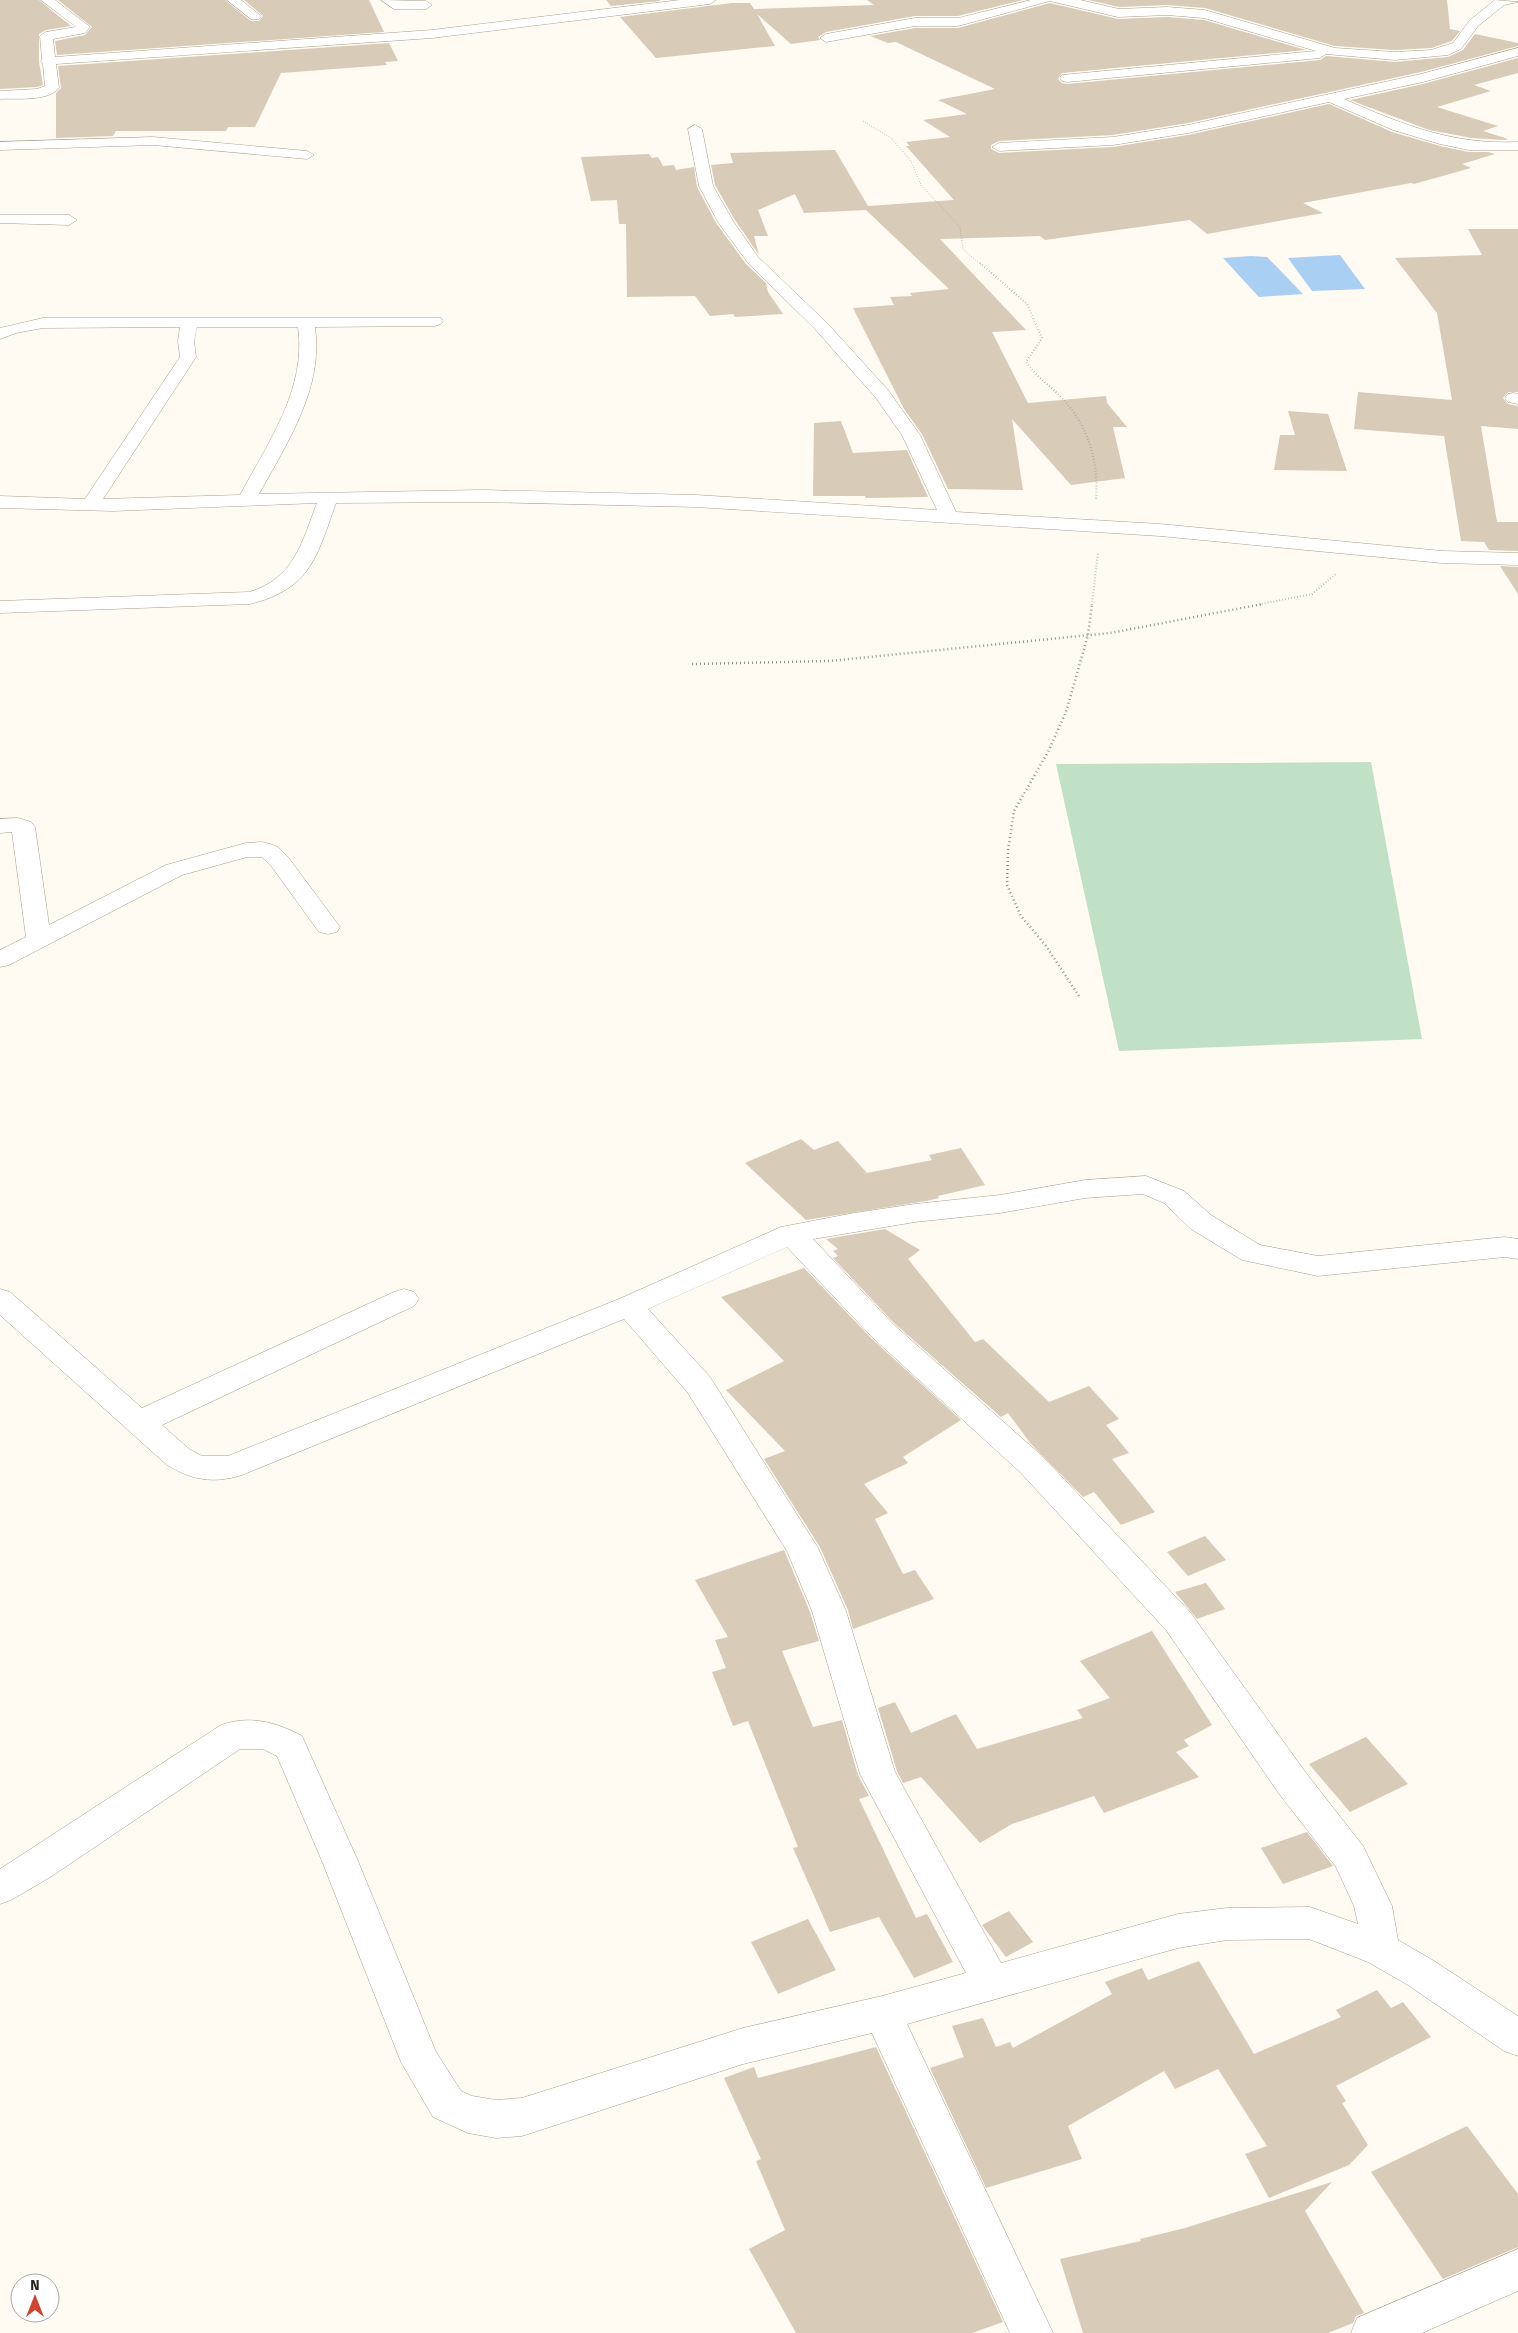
<svg xmlns="http://www.w3.org/2000/svg" width="1518" height="2333" font-family="'Fira Sans',sans-serif">
<style>
.green{fill:#c1e1c6}
.water{fill:#a9cff3}
.building{fill:#d8cbb8}
.lines{fill:none;stroke-linecap:round;stroke-linejoin:round}
.street-casing{stroke:#a99d8b;stroke-width:1}
.path-far2{stroke:#959088;stroke-width:1;stroke-dasharray:0.5 2;stroke-linecap:butt}
.path-far1{stroke:#959088;stroke-width:2;stroke-dasharray:0.5 2.5;stroke-linecap:butt}
.path{stroke:#959088;stroke-width:2.5;stroke-dasharray:1 3;stroke-linecap:butt}
.street{fill:#fff;fill-rule:evenodd}
</style>
<rect width="100%" height="100%" fill="#fffaf2"/>
<path class="green" d="M1371 762 1422 1039 1119 1051 1056 764Z"/>
<g class="water">
<path d="M1340 255 1365 289 1312 291 1288 258Z"/>
<path d="M1251 256 1267 257 1303 294 1259 297 1223 258Z"/>
</g>
<g class="building">
<path d="M0 0H39L71 26 46 30 39 34V62L43 85 37 87 0 89Z"/>
<path d="M58 0H225L251 21H259L263 16 244 0H369L384 32 57 55 55 41 85 35 92 27Z"/>
<path d="M606 0H660V1L611 6Z"/>
<path d="M867 0H1023L958 16H915L826 32 818 37 820 40 791 44 757 14 775 46 656 58 620 17 732 3H750L754 9 874 5Z"/>
<path d="M1088 0H1447L1450 29 1460 31 1452 41 1431 48 1395 50 1335 46 1205 8 1167 5 1119 7Z"/>
<path d="M1050 3 1118 19 1167 17 1204 20 1306 50 1062 73 1058 79 1062 83 1067 84 1320 60 1326 56 1395 62 1448 57 1463 50 1475 34 1518 43V46L1421 72 1188 123 1113 135 999 141 991 145V149L999 153 1113 147 1188 135 1329 104 1392 132 1440 146 1469 152H1488L1495 154 1462 164 1471 168 1414 184 1411 183 1303 203 1323 213 1207 234 1190 220 1045 240 1040 236 940 239 1026 330 992 332 1028 403 1106 396 1107 403 1127 427H1113L1125 478 1071 485 1012 419 1023 490 948 489 922 434 904 409 853 308 894 305 890 297 912 296 910 293 949 289 866 210 804 213 795 194 758 210 768 236H754L759 255 735 220 715 185 711 165 733 163 730 153 835 150 868 206 954 200 906 146H910L906 142 950 137 923 120 967 114 938 100 995 89 896 42 888 43 870 36 915 28H958Z"/>
<path d="M389 43 398 61 385 62 387 65 281 73 255 127H228L226 131H116L113 136 56 138V93L61 88 58 66Z"/>
<path d="M1518 58V73L1474 85 1491 91 1437 107 1498 126 1483 131 1508 139 1505 140 1472 138 1429 130 1350 100 1423 84Z"/>
<path d="M649 154 652 158 658 157 663 166 674 165 676 170 694 167 697 187 716 223 746 264 766 283 768 292 783 314 735 317 733 314 710 316 695 296 627 297 626 224H619L617 200 591 201 581 157Z"/>
<path d="M1468 229H1518V392H1508L1503 398 1508 404 1518 406V429L1481 426 1497 522H1518V551L1489 550 1484 542 1461 541 1444 436 1354 429 1358 392 1452 400 1437 313 1395 258 1482 255Z"/>
<path d="M1288 411 1328 414 1347 471 1274 470 1280 435H1295Z"/>
<path d="M841 421 853 453 907 450 928 497 866 498 865 496H813L814 423Z"/>
<path d="M1500 566 1518 567V594Z"/>
<path d="M801 1139 814 1150 838 1141 867 1173 932 1160 929 1155 961 1148 985 1185 938 1196 939 1198 926 1201 806 1220 745 1163Z"/>
<path d="M885 1229 920 1250 908 1259 975 1342 983 1339 1049 1402 1089 1386 1119 1419 1106 1425 1129 1453 1112 1459 1155 1512 1121 1525 1094 1492 1083 1497 1031 1444 1008 1413 1001 1417 894 1323 833 1258 838 1256 833 1251 838 1249 826 1239Z"/>
<path d="M804 1268 872 1339 961 1420 903 1457 908 1463 864 1484 888 1513 875 1519 903 1574 915 1570 934 1599 853 1629 848 1610 820 1547 764 1459 785 1451 726 1390 784 1361 721 1297Z"/>
<path d="M1205 1536 1226 1560 1188 1576 1167 1552Z"/>
<path d="M784 1550 810 1612 819 1641 782 1651 813 1727 842 1720 858 1775 869 1796 859 1799 916 1918 927 1914 953 1962 914 1978 879 1917 830 1932 793 1848 798 1847 748 1721 733 1726 712 1672 726 1668 715 1640 728 1637 695 1580Z"/>
<path d="M1206 1583 1225 1609 1197 1619 1175 1592Z"/>
<path d="M1152 1631 1212 1725 1184 1740 1189 1746 1176 1752 1199 1777 1104 1813 1094 1796 1012 1824 980 1843 921 1777 903 1783 897 1771 878 1708 895 1702 911 1733 956 1714 977 1749 1083 1718 1077 1710 1110 1698 1080 1661Z"/>
<path d="M1366 1737 1408 1784 1350 1812 1309 1764Z"/>
<path d="M1307 1832 1333 1866 1283 1884 1261 1848Z"/>
<path d="M1009 1911 1033 1942 1006 1957 982 1925Z"/>
<path d="M808 1919 836 1970 778 1994 751 1942Z"/>
<path d="M1199 1961 1254 2054 1341 2017 1336 2010 1377 1990 1391 2008 1403 2002 1431 2037 1336 2086 1346 2101 1342 2103 1368 2145 1349 2165 1269 2198 1245 2154 1267 2146 1218 2069 1175 2089 1164 2071 1068 2126 1082 2159 986 2188 930 2068 964 2057 952 2026 983 2018 996 2047 1010 2042 1013 2048 1112 1994 1105 1982 1142 1968 1148 1980Z"/>
<path d="M876 2047 1003 2322 972 2333H796L749 2249 785 2230 756 2161 761 2159 724 2078 754 2067 758 2078Z"/>
<path d="M1467 2126 1518 2194V2247L1443 2279 1371 2172Z"/>
<path d="M1332 2182 1305 2211 1364 2313 1356 2316 1353 2323 1328 2333H1083L1060 2259 1141 2241 1140 2239 1185 2228Z"/>
</g>
<g class="lines">
<defs>
<g id="street">
<path d="M41 0H55L90 27 85 33 53 39 55 57 432 30 680 0H716L710 4 432 38 56 64 59 88C47 102 17 98 0 99V91L37 89 45 86 43 64 41 61 42 59 40 36 46 32 76 27Z"/>
<path d="M227 0H241L261 16 259 19H251Z"/>
<path d="M381 0 426 1 432 5 426 9H394Z"/>
<path d="M1031 0H1080L1119 9 1167 7 1205 10 1335 48 1395 52 1431 50 1453 43 1470 20 1495 0 1518 2 1504 5 1478 26 1461 49 1448 55 1395 60 1326 54 1320 58 1067 82 1062 81 1060 78 1062 75 1316 51 1204 18 1167 15 1118 17 1050 1 958 26H915L826 42 820 38 826 34 915 18H958Z"/>
<path d="M1518 48V56L1423 82 1344 99C1403 125 1453 145 1518 142V150H1469L1440 144 1393 130 1329 102 1188 133 1113 145 999 151 992 147 999 143 1113 137 1188 125 1421 74Z"/>
<path d="M695 125 702 129 713 186 733 221 758 257 827 323 888 390 920 435 956 512 1160 524 1442 551 1518 553V565L1442 563 1160 536 696 507 482 502 336 503C317 556 311 589 250 604L0 613V601L249 592C294 579 302 542 317 503L113 511 0 508V496L85 499 180 357 178 341 180 327 43 328 16 333 0 339V328L43 318H441L443 321 441 324 435 326 315 327C324 388 287 443 259 494L482 490 696 495 937 510 902 435 876 398 815 329 748 263 718 222 699 186 688 129ZM197 327H298C307 388 268 443 240 495L103 499 196 357 194 341Z"/>
<path d="M153 137 307 151 314 155 307 159 153 145 0 150V142Z"/>
<path d="M0 215H69L77 220 69 225 0 223Z"/>
<path d="M1514 393 1518 394V404L1508 402 1505 398 1508 394Z"/>
<path d="M18 818 31 822 35 827 49 925 166 865 246 843 262 842 270 844 278 847 288 857 340 927 337 932 328 934 319 932 272 867 262 857H247L182 875 9 965 0 967V950L26 937 12 832 0 833V819Z"/>
<path d="M1146 1176 1184 1191 1211 1215 1260 1245 1318 1256 1505 1237 1518 1239V1259L1505 1257 1318 1276 1242 1260 1191 1229 1164 1203 1143 1194 1085 1198 1000 1213 915 1222 813 1239 893 1324 1042 1456 1190 1612 1306 1773 1363 1846 1392 1906 1398 1940 1434 1961 1518 2016V2056L1504 2051 1408 1985 1368 1962 1309 1939 1227 1940 1178 1948 907 2024 1053 2333H1010L872 2033 743 2064 522 2136 496 2138 468 2133 433 2117 401 2062 322 1861 277 1756 263 1749H240L52 1876 13 1899 0 1904V1869L221 1725C250 1715 276 1722 302 1736L358 1861 436 2052 461 2091 472 2096 496 2100 522 2098 743 2028 882 1996 966 1973 860 1774 812 1611 787 1551 688 1393 624 1319 242 1475C213 1484 192 1480 167 1465L0 1315V1289L10 1292 142 1408 394 1292 404 1289 414 1292 419 1299 414 1306 162 1425 189 1449 202 1456H228L619 1299 781 1227 854 1213 915 1204 1000 1195 1085 1180ZM787 1247 873 1338 1020 1472 1166 1630 1280 1795 1336 1867 1354 1906 1358 1924 1310 1907 1227 1908 1178 1914 1001 1963 895 1772 846 1611 818 1548 710 1377 648 1309Z"/>
<path d="M1518 2249V2291L1422 2333H1351L1357 2318Z"/>
</g>
</defs>
<use href="#street" class="street-casing"/>
<path class="path-far2" d="M863 121 891 138 911 161 921 185 960 227 963 249 981 265"/>
<g class="path-far1">
<path d="M980 263 1027 304 1042 338 1026 362C1036 376 1049 385 1061 397 1088 425 1099 461 1096 499"/>
<path d="M1092 605 1098 552"/>
<path d="M1256 605 1312 594 1336 574"/>
</g>
<g class="path">
<path d="M692 664 829 661 1110 633 1263 604"/>
<path d="M1079 996 1046 946 1021 916 1007 885 1008 851 1014 811 1048 752 1066 712 1088 635 1092 604"/>
</g>
<use href="#street" class="street"/>
</g>
<g transform="translate(35 2298)"><circle r="24" fill="#ffffff" stroke="#aaa8a5"/>
<path d="M0-4L9 19L0 12L-9 19Z" fill="#cf4330"/>
<text y="-8" font-size="14" font-weight="bold" text-anchor="middle" fill="#2a251e">N</text>
</g>
</svg>
